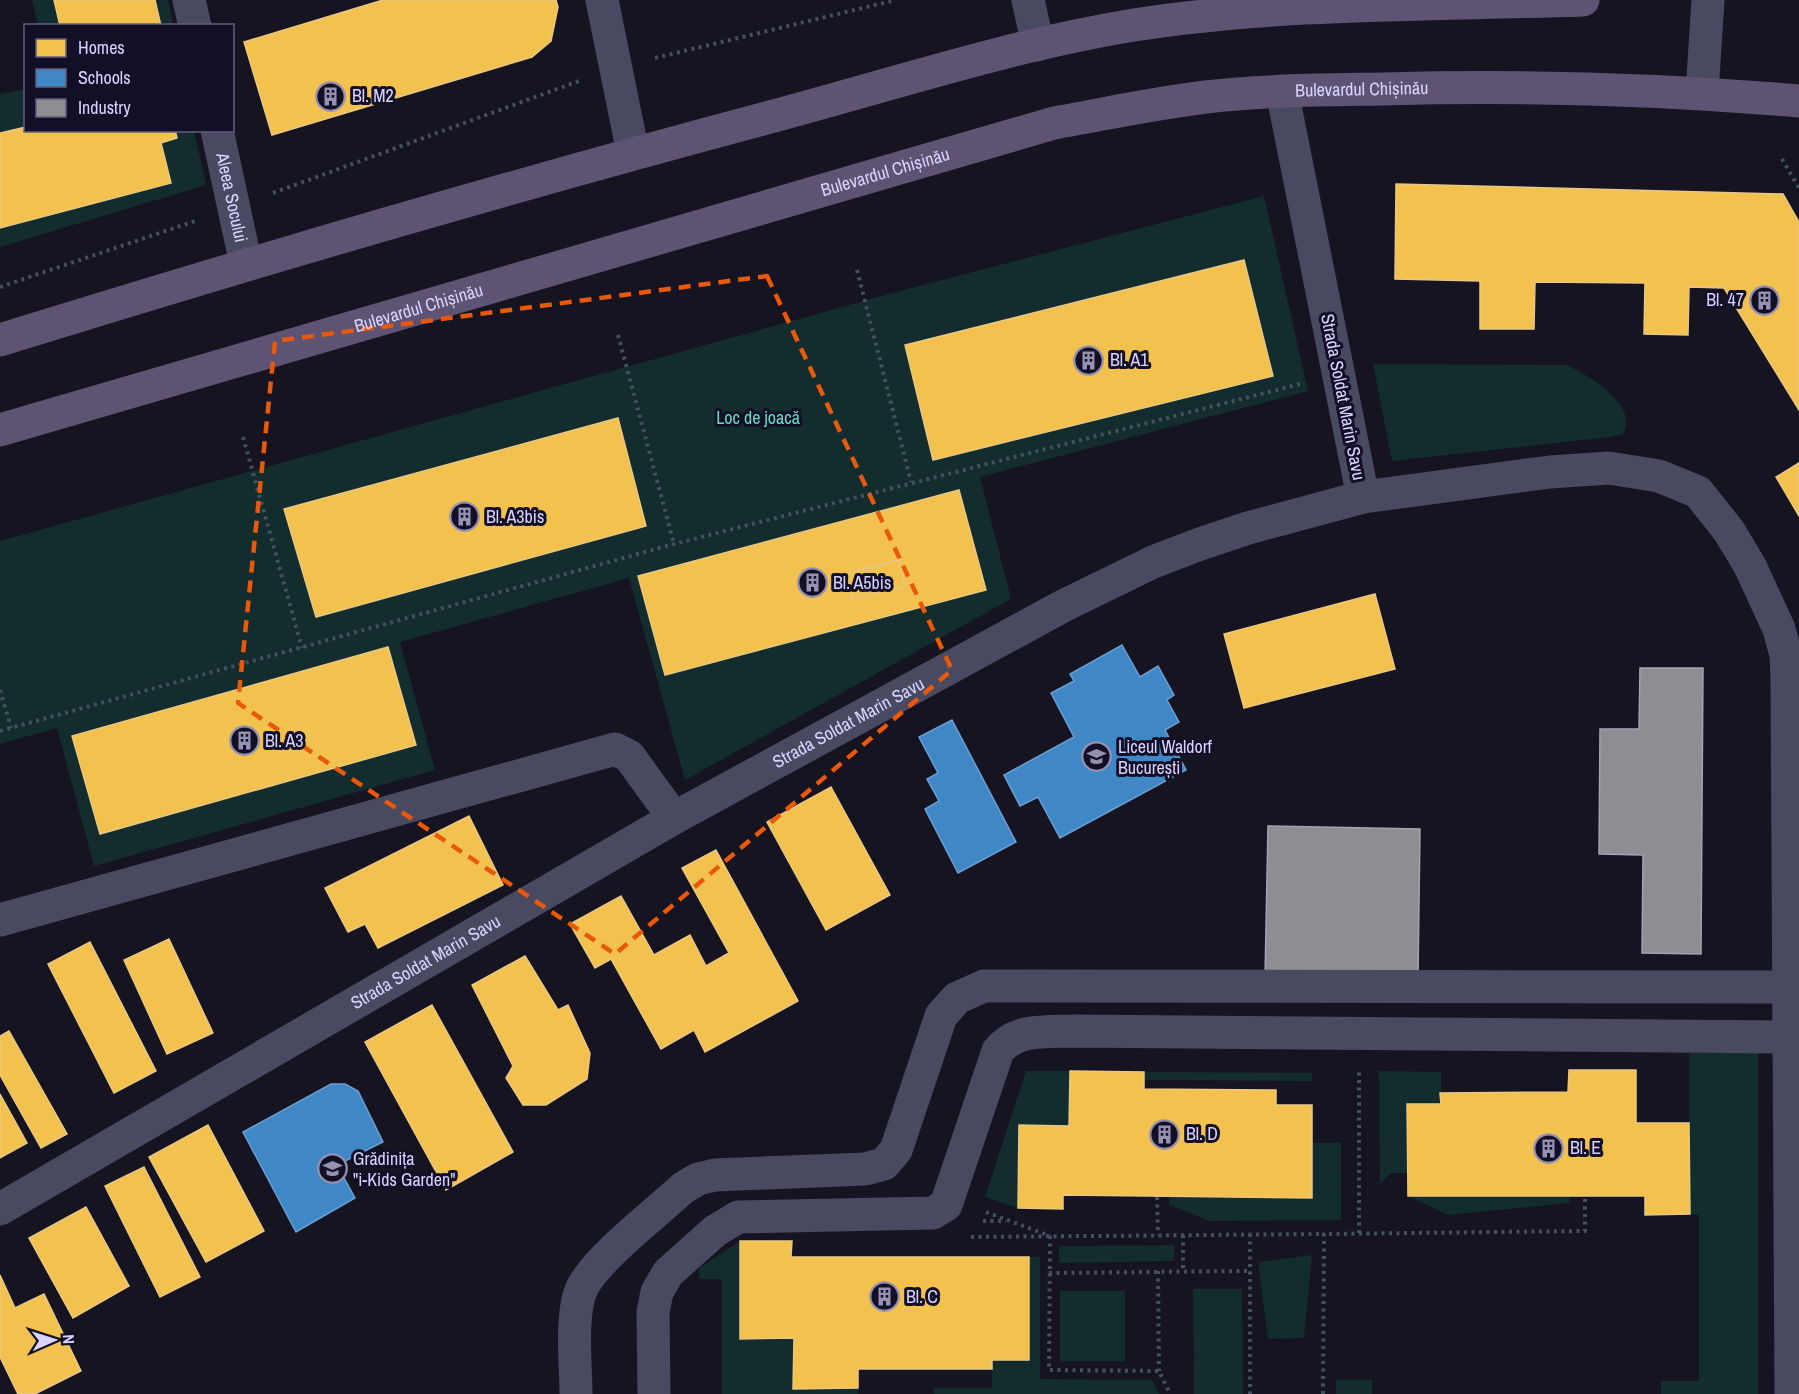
<svg xmlns="http://www.w3.org/2000/svg" width="1799" height="1394" font-family="'Archivo Narrow',sans-serif">
<style>
.green{fill:#132c2d}
.homes{fill:#f2c14e;stroke:#eac783;stroke-width:1.5}
.schools{fill:#3f88c5;stroke:#6d9fd6;stroke-width:1.5}
.industry{fill:#8d8d92;stroke:#a4a2b3;stroke-width:1.5}
.lines{fill:none;stroke-linecap:round;stroke-linejoin:round}
.path{stroke:#44505f;stroke-width:4;stroke-dasharray:3 4.5;stroke-linecap:butt}
.minor{stroke:#4a4962;stroke-width:33}
.major{stroke:#5e5373;stroke-width:33}
.marked{fill:none;stroke:#e8590c;stroke-width:4.5;stroke-dasharray:12 8;stroke-linejoin:round}
.labels{text-anchor:middle;stroke-width:6;stroke-linejoin:round;paint-order:stroke}
.street-label{font-size:18px;fill:#d9d4ff;stroke:#130f26}
.poi-label{font-size:18px;fill:#d9d4ff;stroke:#130f26;text-anchor:start}
.park-label{font-size:18px;fill:#5fe0c0;stroke:#130f26}
</style>
<rect width="100%" height="100%" fill="#161421"/>
<g class="green">
<path d="M32 0H168L173 25H38Z"/>
<path d="M25 89 26 130 194 131 206 185 0 247V94Z"/>
<path d="M1264 196 1308 391 980 477 1011 599 685 780 629 578 400 642 435 770 94 866 57 728 0 744V541L889 294Z"/>
<path d="M1373 364 1566 365C1588 374 1640 406 1623 434L1611 437 1392 461Z"/>
<path d="M1689 1053H1758V1394H1661V1381H1699V1215L1690 1214Z"/>
<path d="M1026 1071H1070L1069 1126H1019L1018 1208 985 1197Z"/>
<path d="M1379 1071 1441 1072V1104L1409 1173H1391L1380 1184Z"/>
<path d="M1144 1072 1312 1073V1081L1144 1080Z"/>
<path d="M1312 1143H1341V1220L1209 1221 1169 1205V1197L1311 1198Z"/>
<path d="M1570 1196 1569 1203 1448 1215 1408 1196Z"/>
<path d="M740 1241V1339L794 1338 793 1388H858V1394H722V1279H699V1268Z"/>
<path d="M1174 1245V1261L1059 1263V1246Z"/>
<path d="M1312 1255 1304 1338 1268 1339 1258 1262Z"/>
<path d="M1029 1257H1040V1379L1152 1380 1159 1394H934V1388H992V1360H1029Z"/>
<path d="M1193 1289H1242L1243 1394H1194Z"/>
<rect x="1060" y="1291" width="65" height="70"/>
<rect x="1336" y="1380" width="36" height="14"/>
</g>
<g class="homes">
<path d="M54 0H155L161 26H60Z"/>
<path d="M383 0H556L558 7 551 41 532 57 272 135 244 42Z"/>
<path d="M26 127V130H175L177 138 161 143 171 183 0 228V133Z"/>
<path d="M1396 184 1783 194 1799 222V410L1724 288 1689 287 1688 335 1644 334 1645 283 1535 282 1534 329H1480V281L1395 279Z"/>
<path d="M1244 260 1273 376 933 460 905 345Z"/>
<path d="M618 418 646 526 316 617 284 509Z"/>
<path d="M1799 463V516L1776 477Z"/>
<path d="M959 490 986 590 665 675 638 576Z"/>
<path d="M899 560 905 586 852 599 847 573Z"/>
<path d="M1375 594 1395 669 1244 708 1224 634Z"/>
<path d="M388 647 416 745 100 834 72 736Z"/>
<path d="M831 787 890 895 826 930 767 822Z"/>
<path d="M469 816 503 885 378 948 365 924 348 932 325 888Z"/>
<path d="M716 850 798 1001 705 1052 694 1030 661 1049 611 959 595 968 570 924 621 896 654 955 690 935 706 966 729 953 682 868Z"/>
<path d="M169 939 213 1033 167 1054 124 960Z"/>
<path d="M90 942 156 1071 114 1093 48 964Z"/>
<path d="M525 956 558 1010 568 1005 590 1053 587 1079 546 1105H523L506 1078 513 1066 472 985Z"/>
<path d="M432 1005 513 1152 446 1190 365 1042Z"/>
<path d="M9 1031 67 1134 41 1148 0 1075V1036Z"/>
<path d="M1569 1070H1636V1123H1689L1690 1214 1645 1215V1196H1408L1407 1104H1441L1440 1093 1568 1092Z"/>
<path d="M1070 1071 1144 1072V1089L1276 1090V1105H1312V1198L1063 1195V1209L1018 1208 1019 1125 1069 1126Z"/>
<path d="M0 1094 27 1143 0 1158Z"/>
<path d="M208 1125 264 1231 206 1262 149 1157Z"/>
<path d="M144 1167 200 1277 160 1297 105 1186Z"/>
<path d="M86 1207 129 1286 73 1318 29 1238Z"/>
<path d="M740 1241H792L791 1257H1029V1360H992V1369H858V1388L793 1389 794 1338 740 1339Z"/>
<path d="M0 1275 15 1308 44 1294 81 1371 35 1394H18L0 1357Z"/>
</g>
<g class="schools">
<path d="M1122 645 1140 677 1158 666 1174 695 1167 700 1179 722 1165 730 1186 770 1060 838 1038 797 1020 806 1004 775 1074 737 1051 693 1074 681 1070 674Z"/>
<path d="M952 720 1016 842 958 873 925 809 939 801 927 779 938 773 919 737Z"/>
<path d="M331 1084H345L358 1091 383 1142 337 1165 355 1198 296 1232 243 1132Z"/>
</g>
<g class="industry">
<path d="M1640 668H1703L1701 954 1642 953 1643 855 1599 854 1600 729H1639Z"/>
<path d="M1268 826 1420 829 1418 978 1265 977Z"/>
</g>
<g class="lines">
<g class="path">
<path d="M655 58 896 0"/>
<path d="M1782 159 1799 188"/>
<path d="M273 193 579 81"/>
<path d="M857 270 911 482"/>
<path d="M0 287 195 221"/>
<path d="M618 335 674 544"/>
<path d="M243 437 302 648"/>
<path d="M0 690 11 728"/>
<path d="M0 731 674 544 1300 384"/>
<path d="M1157 1197 1158 1235"/>
<path d="M986 1212 1050 1236"/>
<path d="M983 1221H1006"/>
<path d="M1359 1233V1072"/>
<path d="M1250 1234V1394"/>
<path d="M1183 1235V1272"/>
<path d="M1050 1236 1049 1370 1159 1371 1170 1394"/>
<path d="M971 1237 1324 1234"/>
<path d="M1158 1271 1159 1371"/>
<path d="M1049 1273 1249 1271"/>
<path d="M1323 1394 1324 1234 1585 1231V1196"/>
</g>
<g class="minor">
<path d="M189 0 195 26"/>
<path d="M602 0 633 153"/>
<path d="M1028 0 1038 45"/>
<path d="M1702 93 1708 0"/>
<path id="s1" d="M217 130 246 264"/>
<path d="M1363 497 1550 472 1609 468 1659 476 1698 492 1729 531 1750 566 1779 629 1786 655 1787 680 1791 1394"/>
<path d="M0 920 615 749 629 756 674 818"/>
<path id="s2" d="M0 1209 674 818 1063 606 1153 562 1200 544 1248 528 1363 497 1282 91"/>
<path d="M576 1394C576 1366 570 1314 582 1288 596 1259 657 1212 683 1188L698 1179 715 1175 865 1169 884 1164 896 1150 941 1016 957 998 984 986 1790 987"/>
<path d="M654 1394 653 1312 657 1292 668 1273 715 1231 738 1217 933 1213 946 1205 998 1051C1016 1028 1047 1032 1074 1031L1791 1037"/>
</g>
<g class="major">
<path d="M0 340C255 261 511 186 770 117 890 85 1011 45 1134 25 1282 2 1434 5 1583 0"/>
<path id="s3" d="M0 430 1054 123C1105 114 1155 103 1206 97 1265 90 1324 90 1383 89 1522 85 1660 89 1799 101"/>
</g>
</g>
<path class="marked" d="M767 276 952 670 615 954 238 703 275 341Z"/>
<defs>
<symbol id="building-ring" viewBox="-11 -11 22 22"><circle r="9.5" fill="#130f26" stroke="#9591b1" stroke-width="1.5"/><path d="M-4-6H4V6H1V3H-1V6H-4ZM-2.5-4.3h1.7v1.8h-1.7ZM.8-4.3h1.7v1.8H.8ZM-2.5-1h1.7V.8h-1.7ZM.8-1h1.7V.8H.8Z" fill="#9591b1"/></symbol>
<symbol id="school-ring" viewBox="-11 -11 22 22"><circle r="9.5" fill="#130f26" stroke="#9591b1" stroke-width="1.5"/><path d="M0-5L7-2L0 1L-7-2ZM-4 1L0 2.5L4 1V4Q0 6-4 4Z" fill="#9591b1"/></symbol>
</defs>
<g fill-rule="evenodd">
<use href="#building-ring" x="314" y="80" width="33" height="33"/>
<use href="#building-ring" x="1748" y="284" width="33" height="33"/>
<use href="#building-ring" x="1072" y="344" width="33" height="33"/>
<use href="#building-ring" x="448" y="500" width="33" height="33"/>
<use href="#building-ring" x="796" y="566" width="33" height="33"/>
<use href="#building-ring" x="228" y="724" width="33" height="33"/>
<use href="#school-ring" x="1080" y="740" width="33" height="33"/>
<use href="#building-ring" x="1148" y="1118" width="33" height="33"/>
<use href="#building-ring" x="1532" y="1132" width="33" height="33"/>
<use href="#school-ring" x="316" y="1152" width="33" height="33"/>
<use href="#building-ring" x="868" y="1280" width="33" height="33"/>
</g>
<g class="labels">
<g class="street-label">
<text dy="6" stroke="none"><textPath href="#s3" startOffset="1408">Bulevardul Chișinău</textPath></text>
<text dy="6" stroke="none"><textPath href="#s3" startOffset="922">Bulevardul Chișinău</textPath></text>
<text dy="6" stroke="none"><textPath href="#s1" startOffset="69">Aleea Socului</textPath></text>
<text dy="6" stroke="none"><textPath href="#s3" startOffset="436">Bulevardul Chișinău</textPath></text>
<text transform="translate(1343 397) rotate(79)" y="6">Strada Soldat Marin Savu</text>
<text dy="6" stroke="none"><textPath href="#s2" startOffset="978">Strada Soldat Marin Savu</textPath></text>
<text dy="6" stroke="none"><textPath href="#s2" startOffset="492">Strada Soldat Marin Savu</textPath></text>
</g>
<g class="poi-label">
<text x="352" y="102">Bl. M2</text>
<text x="1744" y="306" text-anchor="end">Bl. 47</text>
<text x="1110" y="366">Bl. A1</text>
<text x="486" y="523">Bl. A3bis</text>
<text x="833" y="589">Bl. A5bis</text>
<text x="265" y="747">Bl. A3</text>
<text x="1118" y="753">Liceul Waldorf<tspan x="1118" dy="21">București</tspan></text>
<text x="1186" y="1140">Bl. D</text>
<text x="1570" y="1154">Bl. E</text>
<text x="353" y="1165">Grădinița<tspan x="353" dy="21">"i-Kids Garden"</tspan></text>
<text x="906" y="1303">Bl. C</text>
</g>
<g class="park-label">
<text x="758" y="424">Loc de joacă</text>
</g>
</g>
<rect x="24" y="24" width="210" height="108" fill="#130f26" stroke="#625e7d" stroke-width="1.5"/>
<rect x="36" y="39" width="30" height="18" fill="#f2c14e" stroke="#625e7d" stroke-width="1.5"/>
<text x="78" y="54" font-size="18" fill="#d9d4ff">Homes</text>
<rect x="36" y="69" width="30" height="18" fill="#3f88c5" stroke="#625e7d" stroke-width="1.5"/>
<text x="78" y="84" font-size="18" fill="#d9d4ff">Schools</text>
<rect x="36" y="99" width="30" height="18" fill="#8d8d92" stroke="#625e7d" stroke-width="1.5"/>
<text x="78" y="114" font-size="18" fill="#d9d4ff">Industry</text>
<g transform="translate(54 1340) rotate(87)" stroke="#130f26" stroke-width="4.5" paint-order="stroke">
<path d="M0-4.5L10 22L0 15L-10 22Z" fill="#d9d4ff"/>
<text y="-9" font-size="16" font-weight="bold" text-anchor="middle" fill="#d9d4ff">N</text>
</g>
</svg>
